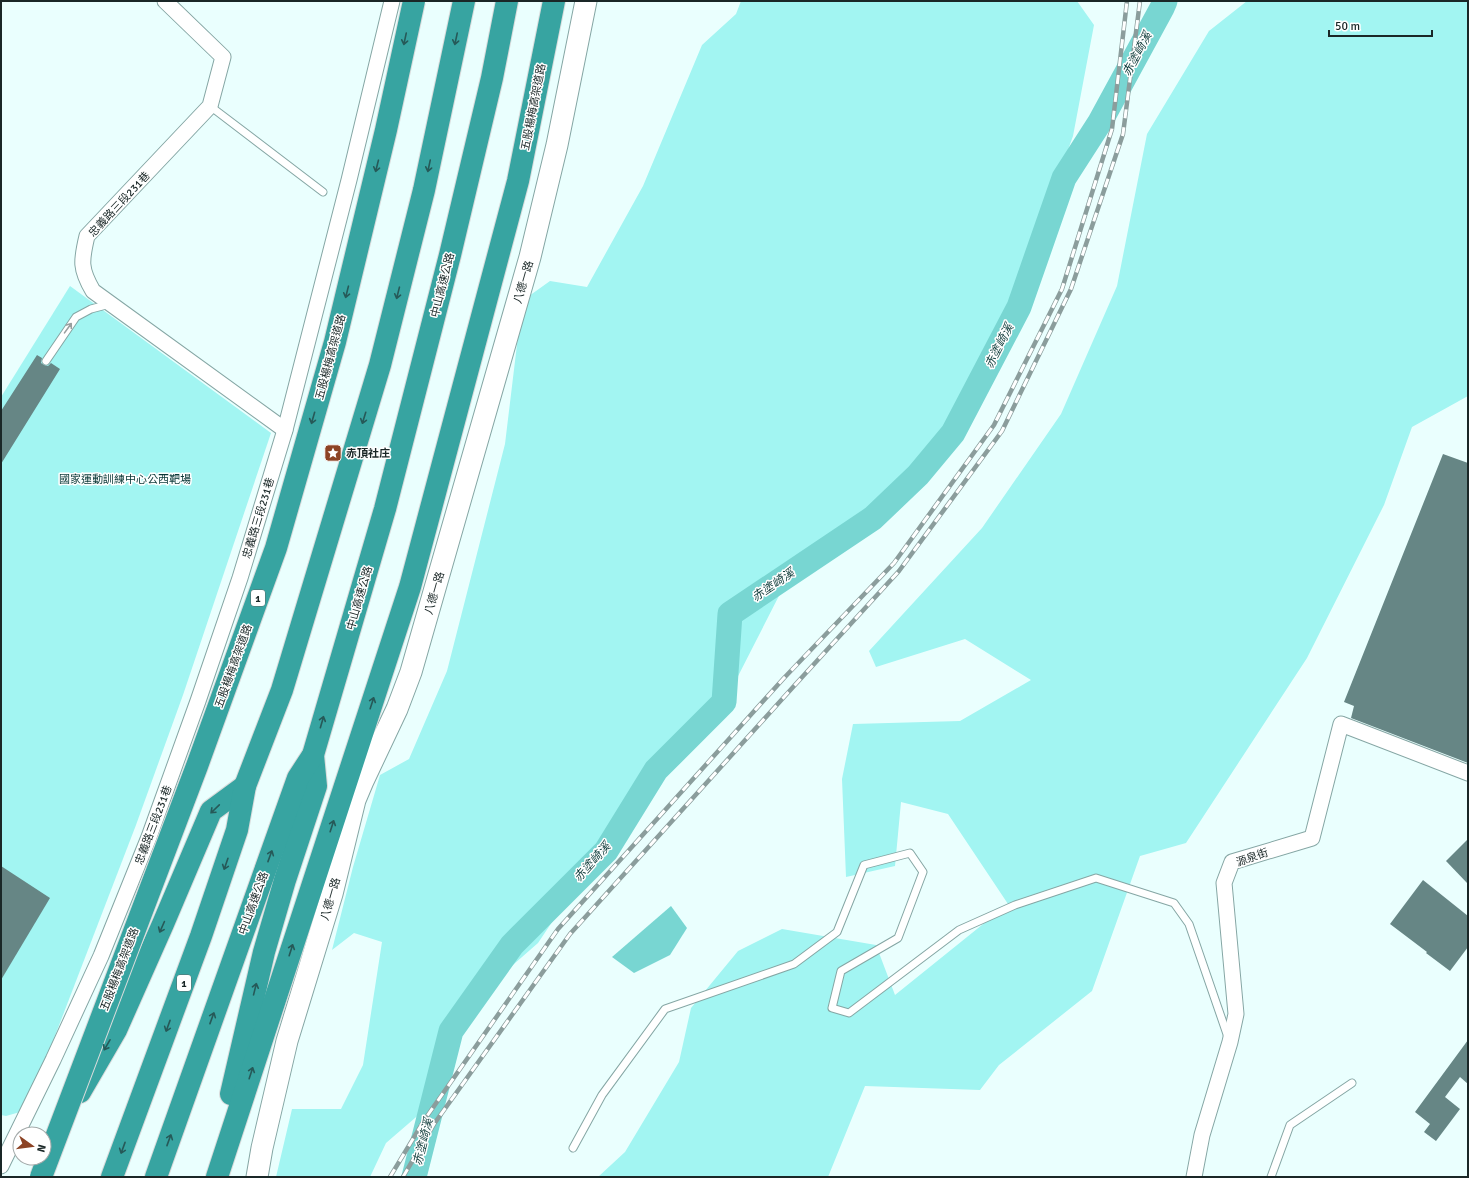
<svg xmlns="http://www.w3.org/2000/svg" width="1469" height="1178" font-family="Signika,'Noto Sans TC',sans-serif">
<style>
.green{fill:#a2f5f2}
.water{fill:#78d6d2}
.lines{fill:none;stroke-linecap:round;stroke-linejoin:round}
.river{stroke:#78d6d2;stroke-width:25}
.building{fill:#668685}
.lane-casing{stroke:#85a6a4;stroke-width:9}
.street-casing{stroke:#85a6a4;stroke-width:17}
.secondary-casing{stroke:#85a6a4;stroke-width:23}
.highway-casing{stroke:#dadcdc;stroke-width:24}
.lane{stroke:#fff;stroke-width:7}
.street{stroke:#fff;stroke-width:15}
.secondary{stroke:#fff;stroke-width:21}
.highway{stroke:#37a4a1;stroke-width:22}
.rail-casing{stroke:#8b9d9c;stroke-width:4.5}
.rail{stroke:#fff;stroke-width:3;stroke-dasharray:9;stroke-linecap:butt}
.highway-bridge-casing{stroke:#dadcdc;stroke-width:24;stroke-linecap:butt}
.highway-bridge{stroke:#37a4a1;stroke-width:22}
.oneway{stroke:#265958}
.oneway2{stroke:#989e9e}
.labels{text-anchor:middle;stroke-width:3;stroke-linejoin:round;paint-order:stroke}
.shield{fill:#fff;stroke:#5f6868;stroke-width:1}
.shield-label{font-size:10px;font-weight:bold;fill:#1a2727}
.street-label{font-size:11px;fill:#1a2727;stroke:#fff}
.poi-label{font-size:11px;font-weight:bold;fill:#1a2727;stroke:#fff;text-anchor:start}
.park-label{font-size:11px;fill:#0b3938;stroke:#fff}
.water-label{font-size:12px;font-style:italic;fill:#113d3c;stroke:#fff}
</style>
<rect width="100%" height="100%" fill="#eafffe"/>
<g class="green">
<path d="M741 1H1077L1094 25 1073 136 1008 315 925 470 785 584 734 684 609 837 538 943 448 1022 437 1099 386 1143 370 1177H276L292 1109H341L363 1065 382 942 354 933 332 950 353 867 380 775 409 759 447 671 505 444 519 328 529 296 550 281 587 287 643 186 702 45 736 14Z"/>
<path d="M1247 1H1468V396L1412 427 1384 505 1307 658 1186 843 1140 856 1092 991 999 1065 980 1090 865 1086 828 1177H598L625 1152 679 1062 691 1008 738 951 782 929 876 945 895 995 1008 904 948 814 901 802 895 866 846 877 842 779 853 724 960 721 1031 680 965 639 876 667 869 651 982 528 1061 414 1117 286 1147 134 1209 31Z"/>
<path d="M70 286 271 433 183 695 136 825 33 1093 20 1112 6 1116 1 1115V397Z"/>
</g>
<path class="water" d="M671 906 687 928 670 955 634 973 612 957Z"/>
<g class="lines">
<path class="river" d="M414 1177 451 1031 512 945 606 851 656 770 724 702 730 614 873 518 918 475 953 433 1019 307 1064 178 1100 122 1162 8 1165 1"/>
</g>
<g class="building">
<path d="M37 355 42 358 41 363 44 365 48 366 51 363 60 369 1 464V411Z"/>
<path d="M1443 454 1468 463V763L1351 718 1354 706 1344 702Z"/>
<path d="M1468 839V884L1446 861Z"/>
<path d="M1 866 50 898 1 980Z"/>
<path d="M1423 880 1468 916V947L1450 971 1426 953 1427 952 1390 924Z"/>
<path d="M1468 1040V1084L1460 1077 1445 1097 1460 1109 1436 1141 1424 1132 1430 1124 1415 1112Z"/>
</g>
<g class="lines">
<defs>
<g id="lane">
<path d="M210 106 323 192"/>
<path d="M46 361 76 317 91 309 110 304"/>
<path d="M573 1148 602 1095 665 1009 794 964 837 932 864 865 910 853 923 872 898 938 841 971 832 1008 849 1013 959 930 1015 905 1096 878 1174 903 1189 924 1228 1037"/>
<path d="M1271 1177 1290 1125 1352 1083"/>
</g>
<g id="street">
<path d="M165 1 223 57 210 106 87 236C81 261 80 269 93 291L285 430"/>
<path d="M1 1166 53 1060 101 956 149 837 198 701 240 578 285 430 349 180 392 1"/>
<path d="M1194 1177 1202 1135 1230 1042 1236 1014 1224 883 1232 862 1312 838 1341 724 1468 773"/>
</g>
<path id="secondary" d="M257 1177 262 1148 287 1041 332 894 355 800 363 781 397 709 411 672 530 257 557 145 586 1"/>
<g id="highway">
<path d="M80 1092 116 1030 163 924 211 811 245 786"/>
<path d="M231 1094 264 952 285 880 316 786 313 755"/>
<path d="M112 1177 201 936 237 830 245 786 282 690 380 365 424 190 464 1"/>
<path d="M156 1177 298 778 313 755 385 509 450 255 492 78 507 1"/>
<path d="M217 1177 410 587 518 181 554 1"/>
</g>
</defs>
<use href="#lane" class="lane-casing"/>
<use href="#street" class="street-casing"/>
<use href="#secondary" class="secondary-casing"/>
<use href="#highway" class="highway-casing"/>
<use href="#lane" class="lane"/>
<use href="#street" class="street"/>
<use href="#secondary" class="secondary"/>
<use href="#highway" class="highway"/>
<defs>
<g id="rail">
<path d="M390 1177 425 1119 558 929 784 678 894 563 994 425 1062 289 1112 129 1127 1"/>
<path d="M403 1177 434 1124 570 934 794 686 899 571 1002 431 1071 289 1123 134 1140 1"/>
</g>
</defs>
<use href="#rail" class="rail-casing"/>
<use href="#rail" class="rail"/>
<defs>
<path id="highway-bridge" d="M41 1177 197 766 276 548 335 342 386 130 414 1"/>
</defs>
<use href="#highway-bridge" class="highway-bridge-casing"/>
<use href="#highway-bridge" class="highway-bridge"/>
</g>
<defs><path id="oneway-shaft" d="M-6 0H5M1.5-3L5.5 0L1.5 3" fill="none" stroke-width="1.6" stroke-linecap="round" stroke-linejoin="round"/></defs>
<g class="oneway">
<use href="#oneway-shaft" transform="translate(405 39) rotate(102)"/>
<use href="#oneway-shaft" transform="translate(456 39) rotate(102)"/>
<use href="#oneway-shaft" transform="translate(377 166) rotate(104)"/>
<use href="#oneway-shaft" transform="translate(429 166) rotate(102)"/>
<use href="#oneway-shaft" transform="translate(347 292) rotate(104)"/>
<use href="#oneway-shaft" transform="translate(398 293) rotate(104)"/>
<use href="#oneway-shaft" transform="translate(313 418) rotate(106)"/>
<use href="#oneway-shaft" transform="translate(364 418) rotate(107)"/>
<use href="#oneway-shaft" transform="translate(372 703) rotate(-72)"/>
<use href="#oneway-shaft" transform="translate(322 722) rotate(-74)"/>
<use href="#oneway-shaft" transform="translate(215 809) rotate(136)"/>
<use href="#oneway-shaft" transform="translate(332 826) rotate(-72)"/>
<use href="#oneway-shaft" transform="translate(270 856) rotate(-70)"/>
<use href="#oneway-shaft" transform="translate(226 864) rotate(109)"/>
<use href="#oneway-shaft" transform="translate(162 927) rotate(114)"/>
<use href="#oneway-shaft" transform="translate(291 950) rotate(-72)"/>
<use href="#oneway-shaft" transform="translate(255 989) rotate(-76)"/>
<use href="#oneway-shaft" transform="translate(212 1018) rotate(-70)"/>
<use href="#oneway-shaft" transform="translate(168 1026) rotate(110)"/>
<use href="#oneway-shaft" transform="translate(107 1045) rotate(120)"/>
<use href="#oneway-shaft" transform="translate(251 1073) rotate(-72)"/>
<use href="#oneway-shaft" transform="translate(169 1140) rotate(-70)"/>
<use href="#oneway-shaft" transform="translate(123 1148) rotate(110)"/>
</g>
<use class="oneway2" href="#oneway-shaft" transform="translate(68 328) rotate(-54)"/>
<defs>
<symbol id="sight-square" viewBox="-11 -11 22 22"><rect x="-9" y="-9" width="18" height="18" rx="4" fill="#8c4324" stroke="#fff"/><path d="M0-6L1.8-2.2L6-1.7L2.9 1.2L3.7 5.4L0 3.3L-3.7 5.4L-2.9 1.2L-6-1.7L-1.8-2.2Z" fill="#fff"/></symbol>
</defs>
<g fill-rule="evenodd">
<use href="#sight-square" x="323" y="443" width="20" height="20"/>
</g>
<g class="labels">
<g class="shield">
<rect x="251" y="590" width="14" height="16" rx="3"/>
<rect x="177" y="975" width="14" height="16" rx="3"/>
</g>
<g class="shield-label">
<text x="258" y="602">1</text>
<text x="184" y="987">1</text>
</g>
<g class="street-label">
<text transform="translate(533 107) rotate(-79)" y="4">五股楊梅高架道路</text>
<text transform="translate(119 204) rotate(-47)" y="4">忠義路三段231巷</text>
<text transform="translate(523 282) rotate(-74)" y="4">八德一路</text>
<text transform="translate(442 285) rotate(-76)" y="4">中山高速公路</text>
<text transform="translate(330 357) rotate(-75)" y="4">五股楊梅高架道路</text>
<text transform="translate(258 518) rotate(-73)" y="4">忠義路三段231巷</text>
<text transform="translate(434 593) rotate(-74)" y="4">八德一路</text>
<text transform="translate(359 598) rotate(-74)" y="4">中山高速公路</text>
<text transform="translate(233 666) rotate(-70)" y="4">五股楊梅高架道路</text>
<text transform="translate(153 825) rotate(-69)" y="4">忠義路三段231巷</text>
<text transform="translate(1252 857) rotate(-19)" y="4">源泉街</text>
<text transform="translate(330 899) rotate(-74)" y="4">八德一路</text>
<text transform="translate(253 903) rotate(-70)" y="4">中山高速公路</text>
<text transform="translate(119 969) rotate(-69)" y="4">五股楊梅高架道路</text>
</g>
<g class="poi-label">
<text x="346" y="457">赤頂社庄</text>
</g>
<g class="park-label">
<text x="125" y="483">國家運動訓練中心公西靶場</text>
</g>
<g class="water-label">
<text transform="translate(1137 54) rotate(-62)" y="4">赤塗崎溪</text>
<text transform="translate(999 346) rotate(-63)" y="4">赤塗崎溪</text>
<text transform="translate(773 585) rotate(-34)" y="4">赤塗崎溪</text>
<text transform="translate(592 862) rotate(-48)" y="4">赤塗崎溪</text>
<text transform="translate(423 1142) rotate(-76)" y="4">赤塗崎溪</text>
</g>
</g>
<rect width="1469" height="1178" fill="none" stroke="#1a2727" stroke-width="4"/>
<g transform="translate(32 1146) rotate(104)"><circle r="19" fill="#ffffff" stroke="#a3a9a9"/>
<path d="M0-3L7 15L0 10L-7 15Z" fill="#8c4324"/>
<text y="-6" font-size="11" font-weight="bold" text-anchor="middle" fill="#1a2727">N</text>
</g>
<path d="M1329 30v6h103v-6" fill="none" stroke="#1a2727" stroke-width="2"/>
<text x="1335" y="30" font-size="12" fill="#1a2727" stroke="#ffffff" stroke-width="3" paint-order="stroke">50 m</text>
</svg>
